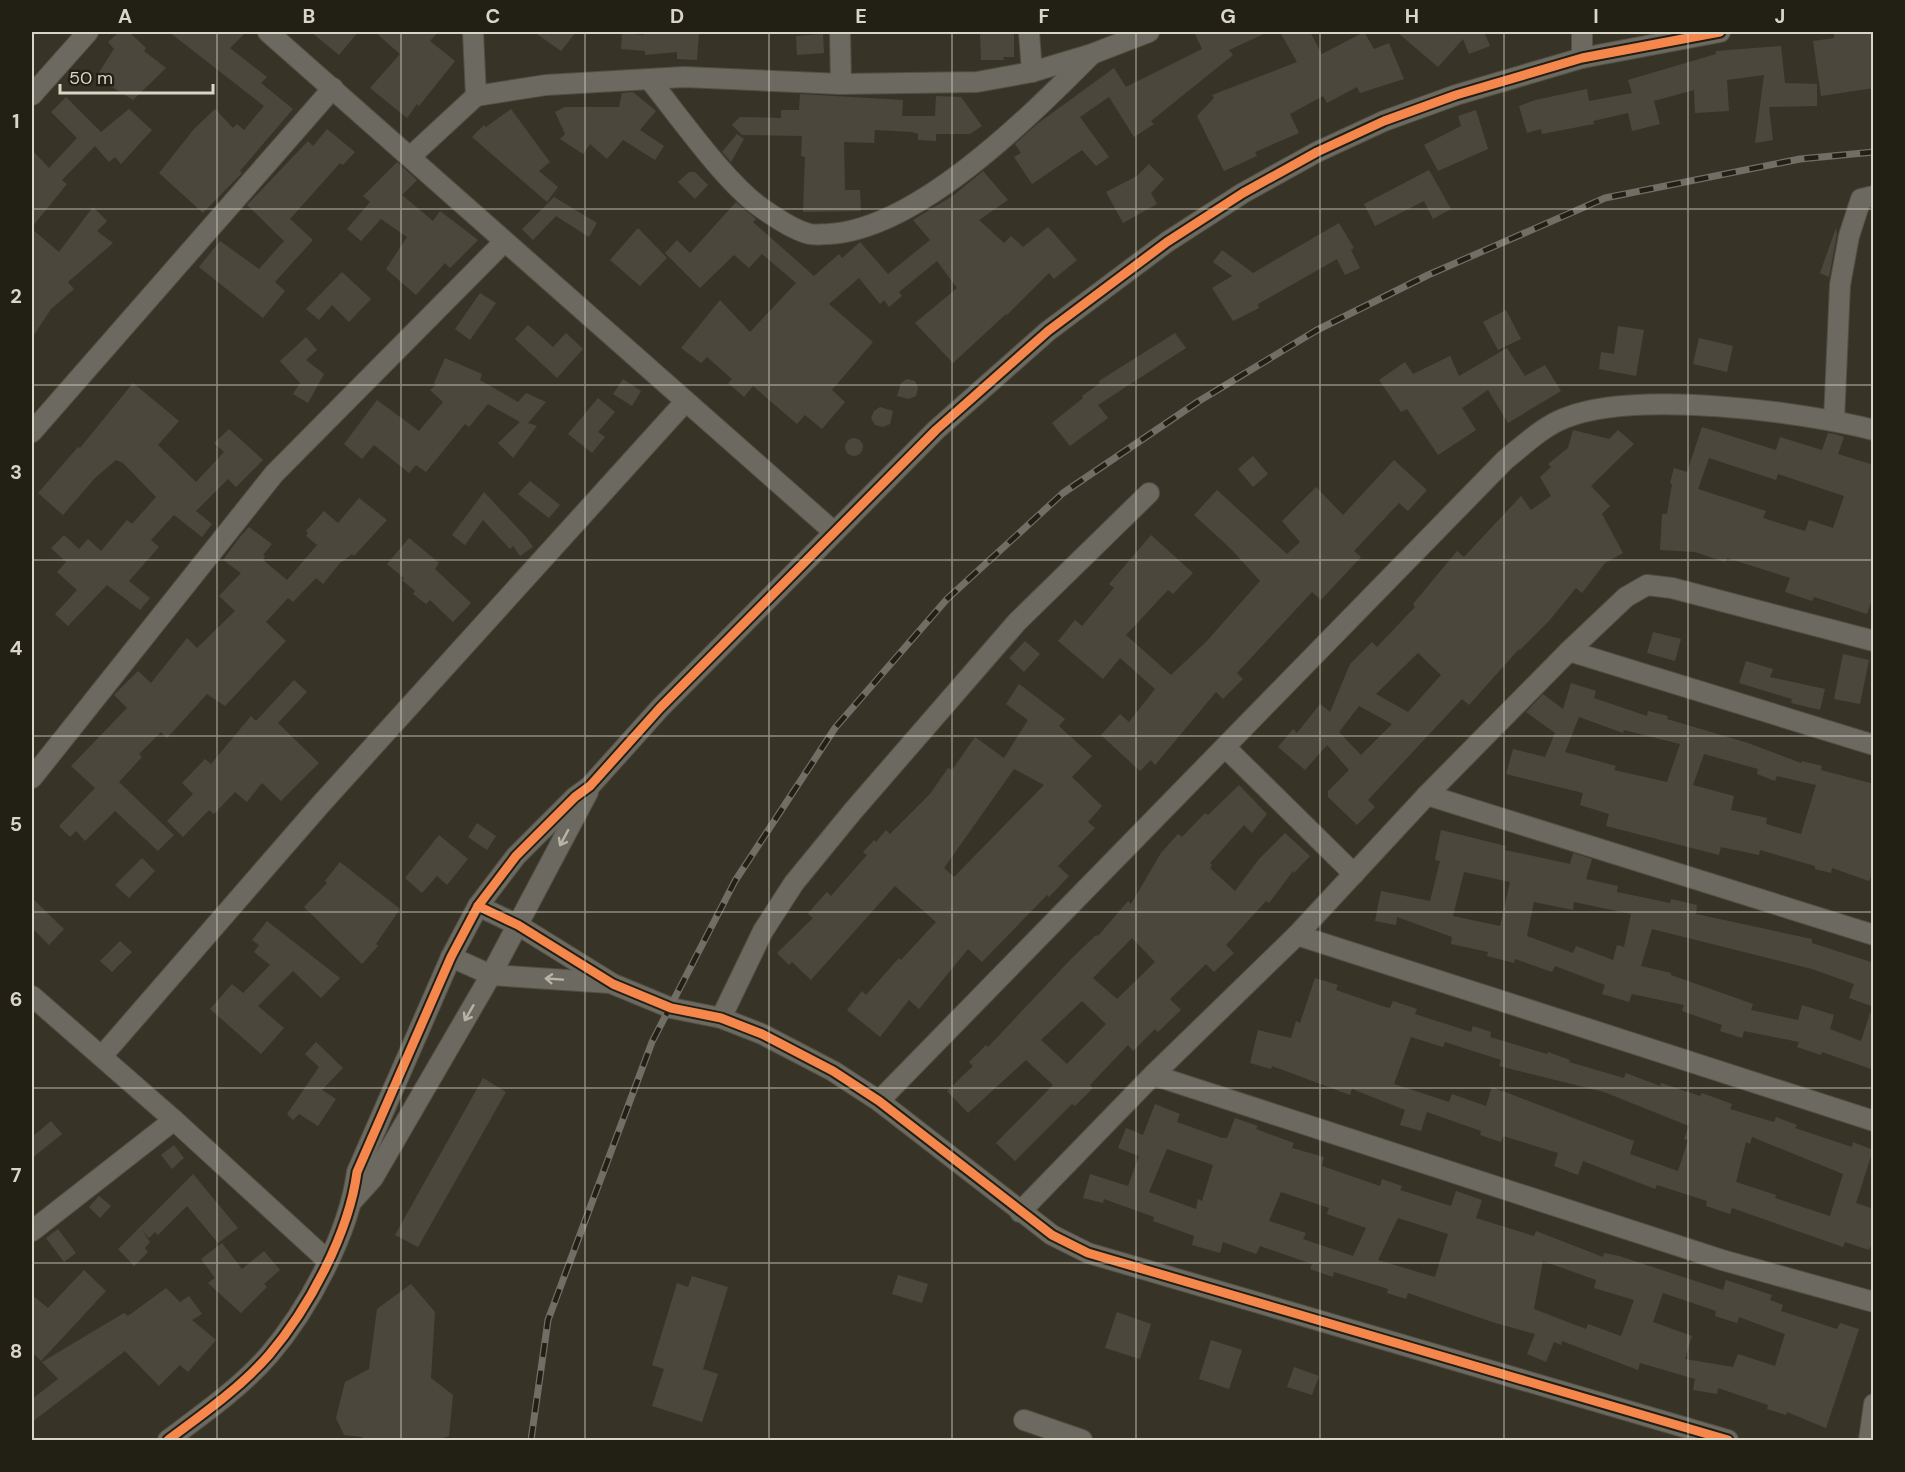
<svg xmlns="http://www.w3.org/2000/svg" width="1905" height="1472" font-family="'DM Sans',sans-serif">
<style>
.building{fill:#4c473d;fill-rule:evenodd}
.lines{fill:none;stroke-linecap:round;stroke-linejoin:round}
.street-casing{stroke:#524f44;stroke-width:22}
.street{stroke:#6c6a60;stroke-width:20}
.rail-casing{stroke:#706e65;stroke-width:7}
.rail{stroke:#221f15;stroke-width:4.5;stroke-dasharray:14;stroke-linecap:butt}
.cycleway-casing{stroke:#221f15;stroke-width:13}
.cycleway{stroke:#f5874c;stroke-width:9}
.oneway{stroke:#b8b5a8}
.grid{fill:none;stroke:#d9d5c7;stroke-width:1.5;stroke-opacity:0.55}
.neatline{fill:none;stroke:#d9d5c7;stroke-width:2}
.grid-label{font-size:20px;text-anchor:middle;font-weight:bold;fill:#d9d5c7}
</style>
<rect width="100%" height="100%" fill="#373427"/>
<g class="building">
<path d="M119 32H129L146 48 144 51 166 68 133 100 96 77 114 49 108 42Z"/>
<path d="M169 32H246L230 48 267 77 261 83 293 109 240 171 242 173 203 213 159 173 194 129 215 109 233 128 237 124 244 130 264 106Z"/>
<path d="M311 32H358L339 55Z"/>
<path d="M375 32H438L430 41 455 61 419 106 417 104 407 118 370 88 400 54Z"/>
<path d="M534 32H576L561 51Z"/>
<path d="M644 32 699 34 697 60 677 59V52L645 55V51L621 49 622 33 644 35Z"/>
<path d="M980 32H1014V57H1003L1004 60H981Z"/>
<path d="M1194 32H1268L1229 50 1233 55 1151 121 1154 124 1134 137 1109 97 1080 117 1109 157 1096 166 1082 150 1032 184 1014 157 1021 153 1015 144 1037 124 1114 68 1126 87 1202 49Z"/>
<path d="M1280 32H1310L1322 54 1364 32 1374 49 1389 43 1404 79 1360 93 1357 87 1327 103 1323 96 1290 114 1299 133 1255 152 1257 156 1224 171 1197 116 1214 98 1212 95 1297 62Z"/>
<path d="M1397 32H1484L1490 46 1469 54 1463 39 1438 67Z"/>
<path d="M1874 32V88L1821 96 1813 41 1834 38V34Z"/>
<path d="M823 34 824 53 797 55 796 36Z"/>
<path d="M1781 46 1785 83 1817 84V106L1769 107 1773 140 1755 143 1764 75 1727 80 1729 111 1695 113 1694 90 1654 101 1660 124 1632 131 1628 113 1593 121 1594 124 1542 134 1541 129 1527 133 1519 106 1535 100 1587 89 1589 101 1632 93 1628 80 1716 54V51Z"/>
<path d="M633 92 656 111 640 130 664 146 655 160 623 140 607 159 590 144 583 154 560 139 565 134 555 112 565 107H619L622 93Z"/>
<path d="M800 94 903 100 902 116H935L936 96 961 97 982 126 970 134H936V141L918 140V134L912 132 875 130 874 143 844 142 845 190H860L861 211 803 212 805 157 801 156 802 136 742 135 732 125 740 117 781 118V110H799Z"/>
<path d="M66 97 101 132 129 109 152 130 121 164 115 157 109 162 95 146 62 180 67 184 32 227V150L49 168 77 138 51 112Z"/>
<path d="M511 109 550 162 539 171 558 187 547 202 472 137 484 125 486 127Z"/>
<path d="M1476 110 1488 149 1438 171 1424 145 1461 126 1458 116Z"/>
<path d="M327 129 355 152 343 165 340 163 290 219 313 240 275 282 285 291 263 318 199 267 220 241 259 269 284 241 247 205 308 141 313 146Z"/>
<path d="M737 134 744 139 731 162 722 152Z"/>
<path d="M397 162 417 180 402 195 433 221 440 211 478 240 450 268 445 263 416 295 386 269 407 237 381 219 361 241 347 229 370 202 363 196Z"/>
<path d="M1149 164 1164 179 1151 193 1157 204 1123 223 1106 192 1137 176Z"/>
<path d="M1429 170 1451 209 1433 219 1424 201 1375 226 1364 204Z"/>
<path d="M983 171 1008 200 979 220 1004 243 1011 236 1023 247 1048 227 1077 260 1054 279 1049 273 1007 315 1006 314 953 363 915 323 957 288 937 261 899 292 902 296 889 307 884 300 880 304 859 278 829 304 873 342 832 390 845 402 822 429 805 415 797 424 753 386 744 397 728 383 732 379 707 357 701 363 681 348 720 300 750 332 796 283 762 254 749 268 734 255 700 288 665 253 677 240 690 253 736 202 756 219 753 222 814 276 839 254 842 258 860 242 888 274 930 240 913 220 954 195Z"/>
<path d="M689 172H695L708 185 695 199 678 182Z"/>
<path d="M554 197 597 223 589 237 556 216 533 240 522 229Z"/>
<path d="M93 207 107 221 97 231 113 243 68 282 74 289 51 309 32 338V229L59 252Z"/>
<path d="M1339 223 1354 248 1351 250 1360 268 1345 275 1337 259 1258 304 1259 308 1233 321 1212 288 1232 276 1213 262 1222 250 1253 273Z"/>
<path d="M638 228 667 258 640 286 610 260Z"/>
<path d="M1836 228 1837 234 1829 277 1820 273Z"/>
<path d="M342 272 371 299 349 322 332 305 319 320 306 309Z"/>
<path d="M480 293 496 303 470 340 455 329Z"/>
<path d="M1506 310 1521 339 1498 350 1483 322Z"/>
<path d="M528 325 553 347 566 333 583 349 557 378 515 339Z"/>
<path d="M1618 326 1644 330 1636 376 1599 369 1601 352 1614 354Z"/>
<path d="M1175 333 1186 348 1098 405 1108 418 1070 446 1052 423 1083 398 1082 396 1100 383 1099 381Z"/>
<path d="M306 337 317 350 306 360 324 374 308 403 293 394 300 383 280 361Z"/>
<path d="M1699 338 1733 346 1727 372 1693 364Z"/>
<path d="M1507 348 1525 376 1545 365 1561 391 1508 423 1488 390 1462 408 1476 430 1438 455 1407 409 1401 412 1379 380 1405 362 1413 374 1450 356 1459 376Z"/>
<path d="M445 358 482 374 480 380 518 402 526 393 546 402 528 423 537 426 513 458 498 443 520 422 488 404 469 427 465 424 426 472 416 465 409 473 374 445 362 459 344 444 377 400 419 431 443 402 430 390 436 385 434 383Z"/>
<path d="M623 379 641 391 632 406 613 394Z"/>
<path d="M907 379 915 381 918 388 916 396 909 399 897 396 901 383Z"/>
<path d="M133 383 179 421 158 445 196 482 224 452 214 443 229 429 263 460 236 487 228 479 196 511 212 524 202 537 174 515 151 540 159 547 129 581 150 598 140 610 107 585 68 626 55 614 77 590 57 572 66 562 51 548 64 535 79 549 88 539 101 551 127 520 132 524 156 497 123 463 116 460 95 478 63 515 38 493 78 447 80 448Z"/>
<path d="M598 398 615 412 598 432 605 437 592 453 568 434Z"/>
<path d="M880 407 893 411 890 424 883 427 875 425 871 418 874 411Z"/>
<path d="M1702 427 1776 450 1780 437 1822 450 1828 433 1835 434 1844 437 1838 454 1874 465V593L1867 614 1814 597 1812 601 1785 592 1790 578 1727 558 1725 562 1695 552 1660 550 1662 514H1667L1672 484 1670 483 1674 468 1687 472ZM1709 458 1776 480 1778 474 1844 496 1833 528 1809 520 1805 531 1763 518 1766 511 1698 489Z"/>
<path d="M1573 430 1609 439 1618 430 1634 444 1591 486 1610 506 1602 514 1623 553 1605 563 1582 593 1576 588 1549 621 1520 650 1519 649 1469 705 1462 699 1368 800 1375 807 1357 825 1328 797V791L1349 770 1327 745 1305 770 1278 747 1293 729 1297 733 1320 704 1330 712 1350 664 1372 642 1377 647 1415 607 1413 604 1457 551 1464 557 1521 496 1531 510 1551 496 1540 477 1551 467 1548 464 1568 448ZM1418 653 1441 675 1408 712 1376 694ZM1359 706 1392 724 1361 755 1339 732Z"/>
<circle cx="854" cy="447" r="9"/>
<path d="M1253 456 1268 474 1253 487 1238 469Z"/>
<path d="M1394 460 1427 490 1408 511 1399 503 1354 551 1361 557 1321 600 1312 592 1237 673 1243 679 1223 699 1216 692 1155 765 1151 760 1140 771 1101 735 1120 714 1129 722 1155 689 1120 658 1103 679 1058 641 1075 620 1082 626 1114 588 1109 584 1151 535 1193 573 1173 594 1168 590 1126 635 1171 675 1206 642 1260 581 1231 549 1194 515 1217 490 1287 554 1300 542 1282 521 1316 487 1343 515Z"/>
<path d="M530 481 560 505 549 518 518 494Z"/>
<path d="M484 492 526 537 533 547 520 556 513 546 510 549 483 520 465 545 452 535Z"/>
<path d="M359 498 387 520 354 556 352 554 340 563 323 584 316 578 293 602 288 598 266 622 286 641 225 706 207 694 167 738 161 732 139 754 142 757 119 782 174 835 158 851 115 811 85 841 76 831 70 837 59 826 95 788 71 766 127 708 114 695 138 671 151 683 187 638 197 648 235 611 219 596 241 573 223 560 239 538 249 527 272 544 263 555 265 556 263 560 287 580 317 545 306 536 308 533 306 531 324 511 338 523Z"/>
<path d="M409 538 439 563 435 569 471 603 453 622 430 600 426 604 413 594 415 591 402 580 404 578 387 564Z"/>
<path d="M1653 632 1681 639 1675 661 1647 653Z"/>
<path d="M1025 641 1040 654 1024 672 1009 658Z"/>
<path d="M1843 654 1869 660 1860 704 1834 699Z"/>
<path d="M1746 661 1773 669 1770 677 1825 689 1820 710 1791 703 1792 699 1739 683Z"/>
<path d="M294 680 307 692 278 723 319 763 281 801 262 783 247 802 235 792 214 814 209 810 183 837 167 821 193 794 182 783 205 759 211 764 251 716 256 721Z"/>
<path d="M1571 683 1596 691 1594 698 1647 716 1648 711 1668 716 1667 719 1748 743 1801 763 1802 761 1822 766 1821 770 1874 784V870L1869 881 1832 868 1831 873 1815 869V866L1760 850 1759 855 1721 847 1719 855 1606 826 1609 814 1580 805 1583 793 1506 774 1513 749 1545 757 1555 733 1526 712 1543 694 1563 709ZM1579 717 1623 733 1624 730 1680 744 1667 782 1614 770 1616 766 1565 752ZM1704 754 1758 769 1757 774 1775 781 1777 776 1816 785 1801 834 1766 824 1767 818 1731 810 1734 796 1693 785Z"/>
<path d="M1019 684 1065 719 1059 726 1092 756 1072 777 1102 806 1088 822 1095 828 1058 866 1069 876 1049 897 1047 895 982 962 968 949 919 1009 909 1000 880 1037 847 1010 862 991 866 995 899 958 901 960 936 922 895 886 811 980 792 962 789 965 777 953 813 918 808 914 815 905 827 892 831 896 867 855 863 852 874 840 876 842 886 830 890 834 930 794 948 768 952 770 975 737 1004 758 1028 720 1006 704ZM1014 769 1044 785 954 877 944 868Z"/>
<path d="M1239 785 1267 814 1252 833 1244 825 1210 863 1212 865 1210 868 1235 891 1259 859 1285 833 1310 856 1294 873 1293 871 1269 903 1266 901 1226 945 1234 953 1214 972 1206 964 1170 999 1181 1010 1158 1032 1155 1029 1133 1051 1128 1045 1090 1085 1093 1088 1075 1106 1072 1104 1015 1161 996 1143 1053 1085 1026 1060 968 1113 947 1091 973 1066 969 1062 986 1045 988 1047 1071 959 1096 935 1098 936 1128 901 1131 904 1161 853 1178 834 1182 837 1205 813 1208 815ZM1132 938 1155 962 1117 999 1093 978ZM1082 1001 1106 1024 1067 1064 1041 1040Z"/>
<path d="M477 823 496 836 487 850 468 837Z"/>
<path d="M1441 830 1506 846 1505 850 1570 864 1573 853 1592 859 1586 879 1618 886 1617 892 1670 903 1671 899 1697 905 1696 914 1812 939V943L1874 963V1007L1849 998 1854 984 1812 969 1652 929 1641 966 1671 973V975L1753 1004 1751 1010 1798 1020 1802 1005 1834 1015 1830 1029 1861 1041 1870 1013 1874 1014V1070L1822 1052 1821 1055 1797 1047 1799 1042 1744 1031 1742 1038 1720 1031 1722 1025 1682 1011 1684 1005 1632 994 1629 1002 1602 994 1605 985 1555 966 1552 972 1515 959 1514 963 1487 956 1488 952 1451 944 1452 937 1397 917 1396 925 1375 921 1381 891 1430 901 1440 861 1435 860ZM1464 872 1510 882 1500 926 1453 916ZM1534 902 1573 910 1574 902 1631 914 1624 947 1617 945 1613 960 1576 946 1573 953 1527 936Z"/>
<path d="M439 835 468 859 447 885 437 876 422 893 405 878Z"/>
<path d="M142 858 155 871 129 898 115 885Z"/>
<path d="M340 862 400 909 376 944 378 946 362 964 304 907 327 883 325 881Z"/>
<path d="M32 898 64 929 49 945 32 928Z"/>
<path d="M267 921 340 978 321 998 293 971 258 1006 284 1028 261 1054 210 1009 232 984 243 993 270 965 254 952 259 945 252 940Z"/>
<path d="M120 941 132 952 112 972 100 961Z"/>
<path d="M1315 978 1338 985 1336 990 1385 1007 1390 1008 1393 1001 1417 1009 1415 1014 1471 1032 1473 1026 1491 1032 1490 1037 1547 1054 1548 1052 1570 1060 1569 1062 1624 1078 1626 1073 1660 1086 1661 1083 1700 1096 1702 1093 1732 1104 1730 1109 1774 1122 1776 1117 1797 1125 1795 1128 1852 1147 1853 1142 1873 1150 1856 1203 1874 1209V1238L1869 1250 1845 1242 1843 1247 1732 1208 1730 1214 1706 1206 1707 1201 1657 1185 1655 1189 1583 1161 1578 1175 1554 1166 1558 1153 1503 1136 1501 1142 1480 1135 1481 1131 1427 1112 1421 1131 1400 1125 1405 1110 1352 1089 1350 1095 1272 1066 1271 1069 1250 1063 1258 1030 1291 1038 1296 1021 1300 1023ZM1411 1037 1443 1047 1445 1042 1501 1060 1499 1066 1604 1092 1689 1126 1684 1139 1688 1140 1678 1171 1630 1154 1634 1141 1492 1087 1486 1106 1452 1094 1449 1102 1394 1084ZM1752 1137 1843 1174 1830 1216 1775 1198 1776 1195 1736 1182 1746 1142 1750 1144Z"/>
<path d="M316 1042 343 1068 322 1090 336 1099 318 1126 299 1114 293 1120 287 1114 319 1067 305 1054Z"/>
<path d="M483 1078 506 1092 418 1247 395 1235Z"/>
<path d="M1155 1104 1180 1114 1177 1122 1222 1138H1227L1235 1118 1258 1126 1256 1129 1294 1143 1292 1148 1324 1157 1322 1166 1380 1186 1382 1179 1402 1186 1400 1190 1451 1206 1456 1191 1482 1200 1476 1218 1534 1236 1536 1231 1603 1257 1604 1253 1619 1256 1723 1290 1726 1280 1772 1295 1770 1300 1783 1305 1781 1311 1837 1329 1840 1323 1859 1329 1826 1428 1787 1412 1786 1415 1767 1409 1768 1405 1718 1388 1717 1394 1693 1390 1695 1379 1640 1363 1638 1370 1562 1341 1561 1345 1554 1342 1546 1362 1527 1354 1535 1334 1492 1322 1408 1293 1406 1299 1387 1293 1388 1289 1334 1272 1333 1277 1310 1269 1312 1264 1260 1246 1256 1254 1223 1242 1220 1253 1192 1245 1194 1236 1153 1221 1154 1217 1104 1199 1103 1203 1083 1198 1090 1174 1128 1186 1139 1156 1118 1148 1126 1128 1143 1135ZM1167 1149 1213 1165 1202 1201 1198 1199 1196 1209 1149 1192ZM1281 1192 1329 1208 1327 1214 1366 1228 1353 1256 1303 1239 1306 1233 1269 1221ZM1398 1218 1448 1234 1435 1277 1378 1260ZM1543 1261 1596 1280 1594 1288 1634 1300 1621 1336 1588 1324 1586 1329 1534 1309ZM1663 1293 1716 1311 1715 1316 1737 1323 1739 1317 1785 1334 1775 1366 1738 1354 1733 1367 1685 1359 1692 1336 1653 1322Z"/>
<path d="M51 1121 62 1134 32 1158V1137Z"/>
<path d="M174 1145 184 1158 172 1169 161 1155Z"/>
<path d="M193 1174 238 1228 218 1243 187 1206 158 1235 155 1232 149 1238 142 1230 150 1242 145 1248 148 1252 134 1266 118 1249Z"/>
<path d="M99 1196 111 1206 100 1218 89 1207Z"/>
<path d="M58 1229 76 1253 64 1262 46 1238Z"/>
<path d="M222 1243 242 1269 264 1251 280 1270 264 1284 267 1287 241 1313 208 1283 215 1278 201 1259Z"/>
<path d="M84 1270 106 1291 41 1361 32 1352V1295L48 1308Z"/>
<path d="M898 1275 928 1284 922 1303 892 1294Z"/>
<path d="M692 1276 728 1287 703 1369 718 1374 702 1422 652 1406 664 1369 652 1365 677 1283 688 1287Z"/>
<path d="M411 1284 435 1312 431 1378 453 1395 449 1436 437 1440H365L362 1437 344 1435 336 1418 345 1382 369 1369 377 1309Z"/>
<path d="M166 1288 180 1302 189 1296 202 1314 192 1320 216 1340 188 1372 180 1365 159 1386 125 1351 32 1422V1399L58 1379 42 1362 124 1313 128 1316Z"/>
<path d="M1117 1312 1151 1324 1140 1359 1105 1348Z"/>
<path d="M1211 1340 1242 1350 1229 1389 1199 1379Z"/>
<path d="M1294 1367 1319 1376 1312 1395 1287 1387Z"/>
</g>
<g class="lines">
<defs>
<g id="street">
<path d="M268 32 834 532"/>
<path d="M840 32 841 84"/>
<path d="M1029 32 1032 72"/>
<path d="M1582 32V58"/>
<path d="M649 79C679 116 728 187 766 211 779 220 796 231 810 234 816 235 823 234 828 234 917 230 1030 116 1090 56"/>
<path d="M32 95 88 32"/>
<path d="M476 96 546 85 684 77 841 84 977 82 1032 72 1092 54 1149 32"/>
<path d="M410 157 476 96 473 32"/>
<path d="M1834 420 1840 285 1849 236 1861 199 1874 196"/>
<path d="M32 432 333 88"/>
<path d="M1569 651 1874 745"/>
<path d="M1225 747 1354 874"/>
<path d="M32 778 274 474 504 242"/>
<path d="M1427 795 1874 935"/>
<path d="M478 906 518 925 613 984 671 1008 721 1018 762 1034 833 1071 879 1101 1052 1235 1088 1253 1728 1440"/>
<path d="M1297 935 1874 1121"/>
<path d="M451 957 491 975 610 983"/>
<path d="M32 996 174 1120 328 1261"/>
<path d="M721 1018 763 931 794 883 853 811 1017 622 1149 493"/>
<path d="M102 1056 321 804 685 402"/>
<path d="M1153 1075 1722 1260 1874 1302"/>
<path d="M879 1101 1505 460C1524 445 1542 427 1565 418 1636 390 1799 411 1874 430"/>
<path d="M353 1200 373 1178 491 975 588 792"/>
<path d="M1020 1212 1153 1075 1297 935 1427 795 1569 651 1626 597 1647 585 1672 588 1874 641"/>
<path d="M32 1231 174 1120"/>
<path d="M1024 1420 1082 1440"/>
<path d="M168 1440C203 1414 240 1388 269 1355 309 1308 349 1233 357 1172L451 957 478 906 516 856 575 797 590 786 660 708 936 430 1048 331 1167 242 1243 193 1317 152 1384 121 1456 95 1582 58 1720 32"/>
<path d="M1869 1440 1874 1404"/>
</g>
</defs>
<use href="#street" class="street-casing"/>
<use href="#street" class="street"/>
<defs>
<path id="rail" d="M531 1440 548 1320 652 1042 735 881 835 728 947 599 1063 493 1199 401 1317 330 1428 275 1605 198 1800 159 1874 152"/>
</defs>
<use href="#rail" class="rail-casing"/>
<use href="#rail" class="rail"/>
<defs>
<g id="cycleway">
<path d="M478 906 518 925 613 984 671 1008 721 1018 762 1034 833 1071 879 1101 1052 1235 1088 1253 1728 1440"/>
<path d="M168 1440C203 1414 240 1388 269 1355 309 1308 349 1233 357 1172L451 957 478 906 516 856 575 797 590 786 660 708 936 430 1048 331 1167 242 1243 193 1317 152 1384 121 1456 95 1582 58 1720 32"/>
</g>
</defs>
<use href="#cycleway" class="cycleway-casing"/>
<use href="#cycleway" class="cycleway"/>
</g>
<defs><path id="oneway-shaft" d="M-6 0H5M1.5-3L5.5 0L1.5 3" fill="none" stroke-width="1.6" stroke-linecap="round" stroke-linejoin="round" transform="scale(1.5)"/></defs>
<g class="oneway">
<use href="#oneway-shaft" transform="translate(564 838) rotate(118)"/>
<use href="#oneway-shaft" transform="translate(554 979) rotate(-176)"/>
<use href="#oneway-shaft" transform="translate(469 1013) rotate(120)"/>
</g>
<path class="grid" d="M217 32V1440M401 32V1440M585 32V1440M769 32V1440M952 32V1440M1136 32V1440M1320 32V1440M1504 32V1440M1688 32V1440M32 209H1874M32 385H1874M32 560H1874M32 736H1874M32 912H1874M32 1088H1874M32 1263H1874"/>
<rect width="1905" height="1472" fill="none" stroke="#221f15" stroke-width="66"/>
<path d="M60 84v9h153v-9" fill="none" stroke="#d9d5c7" stroke-width="3"/>
<text x="69" y="84" font-size="18" fill="#d9d5c7" stroke="#221f15" stroke-width="4.5" paint-order="stroke">50 m</text>
<rect x="33" y="33" width="1839" height="1406" class="neatline"/>
<g class="grid-label">
<text x="125" y="23">A</text>
<text x="309" y="23">B</text>
<text x="493" y="23">C</text>
<text x="677" y="23">D</text>
<text x="861" y="23">E</text>
<text x="1044" y="23">F</text>
<text x="1228" y="23">G</text>
<text x="1412" y="23">H</text>
<text x="1596" y="23">I</text>
<text x="1780" y="23">J</text>
<text x="16" y="128">1</text>
<text x="16" y="303">2</text>
<text x="16" y="479">3</text>
<text x="16" y="655">4</text>
<text x="16" y="831">5</text>
<text x="16" y="1006">6</text>
<text x="16" y="1182">7</text>
<text x="16" y="1358">8</text>
</g>
</svg>
